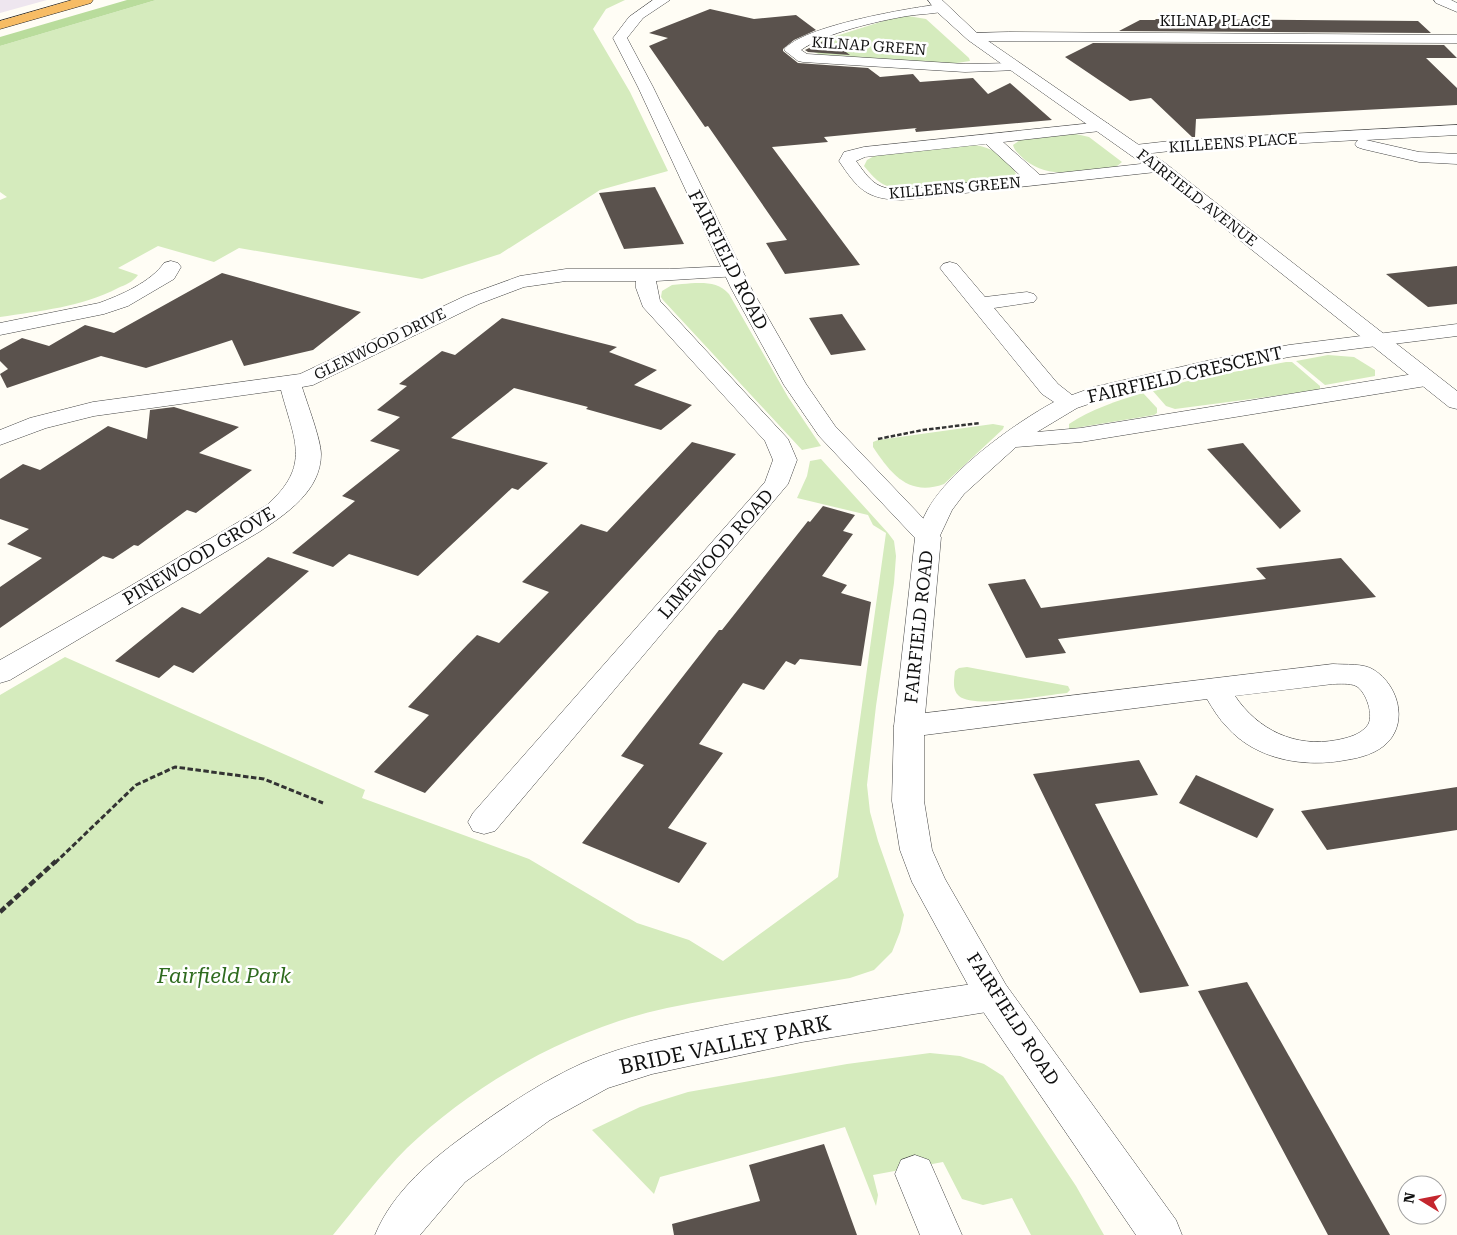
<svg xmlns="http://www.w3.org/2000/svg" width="1457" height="1235" font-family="'Roboto Serif',serif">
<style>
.industrial{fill:#eee6ef}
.green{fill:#d5ebbd}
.forest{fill:#b9dc9c}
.building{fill:#5a524d}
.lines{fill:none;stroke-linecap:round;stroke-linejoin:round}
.minor-casing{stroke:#444;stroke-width:1}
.tertiary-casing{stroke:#444;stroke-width:1}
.trunk-casing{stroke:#222;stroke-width:1}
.path-far2{stroke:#333;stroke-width:2.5;stroke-dasharray:4.5 2;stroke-linecap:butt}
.path-far1{stroke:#333;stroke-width:3;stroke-dasharray:5.5 2.5;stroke-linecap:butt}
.path{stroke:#333;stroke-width:4.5;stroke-dasharray:7 3;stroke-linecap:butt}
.minor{fill:#fff;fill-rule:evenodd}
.tertiary{fill:#fff;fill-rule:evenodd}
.trunk{fill:#f7bc64;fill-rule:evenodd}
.labels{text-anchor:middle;stroke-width:5;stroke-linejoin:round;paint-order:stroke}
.far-street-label{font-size:15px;fill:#111;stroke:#fff}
.street-label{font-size:18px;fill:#111;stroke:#fff}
.near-park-label{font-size:21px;font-style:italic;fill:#2f6b1f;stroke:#fff}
.near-street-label{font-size:21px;fill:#111;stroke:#fff}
</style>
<rect width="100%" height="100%" fill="#fffdf5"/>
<path class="industrial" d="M0 0H47L0 13Z"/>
<g class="green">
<path d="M156 0H625L606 9 593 29 630 92 668 171 600 190 500 254 422 279 239 248 214 262 158 246 118 268 138 275C133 282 125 285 118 288 81 307 40 311 0 317V200L7 197 0 192V46Z"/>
<path d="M908 16 926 19 969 58 970 61 950 64 850 59V56L821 55 809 50 817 42 893 18Z"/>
<path d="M1076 134 1089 137 1122 162 1116 167C1085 170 1051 181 1025 160 1020 155 1015 152 1013 145L1020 140Z"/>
<path d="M974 145C991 147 1009 157 1016 174L1009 178 905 190C883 187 878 183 864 166L867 160 876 155Z"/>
<path d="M682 284C698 283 717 280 729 294L788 397 821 446 802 450 663 300 661 297 662 291 672 285Z"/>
<path d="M1328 355 1354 357 1375 370V376L1325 385 1296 361Z"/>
<path d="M1286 362H1292L1320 386V390L1175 409 1166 406 1152 390 1196 379Z"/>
<path d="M1143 393 1157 408V413L1154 415 1069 429V424C1091 409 1117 401 1143 393Z"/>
<path d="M993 424 1004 426 1003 429 944 484C909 497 891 474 873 447V442L878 440Z"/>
<path d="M821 459 888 533 894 541 896 556 894 583 876 706 867 785 870 812 878 841 904 915 900 932 892 952 874 970 850 978C789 989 727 995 667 1008 573 1028 476 1082 407 1148 380 1175 357 1206 333 1235H0V695L65 657 365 790 362 798 529 859 637 923 689 940 723 961 838 877 886 533 873 525 868 515 797 498 807 476 810 461Z"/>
<path d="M967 667 1068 686 1070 690 1067 693C1045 695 974 709 959 696 952 690 954 680 955 671L959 668Z"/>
<path d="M930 1053 960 1056 984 1064 1003 1076 1076 1186 1104 1235H1031L1012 1198 983 1205 962 1199 943 1162 873 1175 878 1195 876 1206 845 1127 660 1177 654 1194 592 1130 640 1107 688 1092 847 1064Z"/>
</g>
<path class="forest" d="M127 0H156L0 46V37Z"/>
<g class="building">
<path d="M710 9 754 19 796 15 816 30 794 40 783 49V51L798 63 868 68 880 77 913 74 920 82 973 78 988 94 1010 83 1052 120 916 132 915 129 917 128 824 137 828 142 772 147 860 265 785 274 766 243 787 240 708 126 705 127 649 46 668 38 649 33Z"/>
<path d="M1155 19 1418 21 1431 33 1119 31 1140 20H1156Z"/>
<path d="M828 39 850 55 808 52 805 50Z"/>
<path d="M1093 43 1444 45 1457 58H1426L1457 88V105L1196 119 1195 137H1192L1151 98 1130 101 1065 57Z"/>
<path d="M655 187 684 244 624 249 599 193Z"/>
<path d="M1457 266V304L1428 307 1386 274Z"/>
<path d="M222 273 361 312 313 350 244 366 232 340 146 368 101 356 7 388 0 374 8 369 0 361V350L22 338 49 346 85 325 114 333Z"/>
<path d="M842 314 866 350 831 355 809 318Z"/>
<path d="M502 318 617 347 609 352 657 370 634 385 692 405 661 430 586 409 588 407 514 388 451 438 548 463 518 490 512 488 418 576 349 554 333 567 292 553 355 501 342 496 400 450 370 441 400 417 377 410 407 386 399 384 442 351 455 355Z"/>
<path d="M174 407 239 427 199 453 252 470 196 513 187 510 138 546 134 545 113 559 103 556 0 628V587L42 558 7 544 29 529 0 519V479L23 464 40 470 108 426 147 439 150 410Z"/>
<path d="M692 442 736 454 425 793 374 772 429 715 408 707 468 644 477 635 499 643 549 592 522 582 581 524 607 532Z"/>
<path d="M1243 443 1301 511 1280 529 1207 449Z"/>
<path d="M823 506 855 515 843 531 853 534 822 576 847 585 841 593 871 602 861 666 800 659 795 665 786 661 764 690 743 683 699 744 723 753 668 828 707 843 679 883 582 843 644 765 621 756 719 630H722L808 521 810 522Z"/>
<path d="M268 557 309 571 193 673 174 665 159 678 115 661 182 607 200 614Z"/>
<path d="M1341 558 1376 597 1058 639 1066 653 1026 658 988 584 1025 579 1041 608 1266 579 1256 568Z"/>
<path d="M1139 760 1158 795 1095 804 1189 986 1140 993 1033 774Z"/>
<path d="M1196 775 1274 809 1257 838 1179 803Z"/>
<path d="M1457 787V830L1327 850 1301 811Z"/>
<path d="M1247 982 1332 1132 1390 1235H1328L1198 991Z"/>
<path d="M824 1144 857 1235H674L672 1224 760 1201 749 1165Z"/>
</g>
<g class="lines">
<defs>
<g id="minor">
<path d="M941 4 948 8 946 11C933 14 920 14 907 16 878 21 825 33 801 50L807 54 965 64 1014 63 1019 64 1021 67 1019 70 965 72 803 62 798 61 784 50C801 26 910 8 941 4Z"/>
<path d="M1009 32 1457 35V43L973 41 966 37 973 33Z"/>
<path d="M1103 122 1109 124 1111 127 1109 130 1003 142 1040 175 1159 162 1165 163 1167 167 1165 171 901 200C866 199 858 189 839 161L844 152 864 147ZM986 144 1022 177 901 190C875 189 870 180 856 161L865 157Z"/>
<path d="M1457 125V135L1366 140 1419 152 1457 154V164L1419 162 1363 149 1357 147 1355 144 1358 140 1179 150 1135 155 1129 154 1127 150 1129 146 1135 145 1179 140Z"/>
<path d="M171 261 178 263 181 267 174 279 128 306 104 314 0 335V323L99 303C121 295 151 282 164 263Z"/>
<path d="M950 262 957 264 985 297 1027 292 1034 294 1037 298 1034 302 994 308 1058 384 1072 395 1094 387 1211 360 1289 345 1457 324V336L1289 357 1211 372 1109 397 1077 408 1037 432 1081 428 1426 372 1434 374 1437 379 1434 384 1426 386 1081 442 1016 447 964 494 952 510 937 542 928 545 919 542 915 537C919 528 923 518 928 509 950 470 1015 423 1054 402L1042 394 943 272 940 268 943 264Z"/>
<path d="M731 266 738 268 741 272 738 276 656 281 660 301 788 439 797 460 788 484 495 831 484 834 473 831 468 822 473 813 765 482 773 460 765 441 643 307 636 288V281H566L524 287 479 304 313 385 302 387C307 403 321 440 321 454 321 491 286 514 259 532L10 680 0 683V660L122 591 267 505C312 465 294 440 281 390L94 416 46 428 0 445V430L30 418 93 402 300 374 465 296 520 276 566 269H669Z"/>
<path d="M1333 664C1345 665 1364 663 1374 670 1398 685 1408 721 1388 742 1378 753 1360 758 1346 760 1305 768 1256 760 1227 727 1219 719 1213 709 1207 699L909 737 898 733 894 726 898 719 909 715ZM1333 684C1339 684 1350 683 1356 686 1366 691 1375 717 1367 726 1360 735 1347 738 1337 740 1295 748 1258 730 1235 696Z"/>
<path d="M993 981 1006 985 1011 996 1006 1007 993 1011 802 1042 652 1074 608 1088 550 1120 465 1182 420 1235H375C393 1191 433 1158 471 1131 507 1105 543 1081 583 1063 628 1043 678 1035 725 1025 814 1008 903 994 993 981Z"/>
<path d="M915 1155 929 1160 962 1235H920L895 1174 901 1160Z"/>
</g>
<g id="tertiary">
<path d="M653 0H670L643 18 627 38 653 87 751 288 806 384 835 426 941 537 924 726V801L932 850 945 879 1006 985 1176 1220 1182 1235H1136L980 1007 912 882 900 850 892 801 894 726 915 538 819 436 784 385 731 288 638 87 613 38 629 17Z"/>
<path d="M928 0H942L978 34 1165 163 1457 391V409L1449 407 1153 171 968 40 936 11Z"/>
<path d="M1434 0H1451L1457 3V12L1436 3Z"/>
</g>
<path id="trunk" d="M72 0H93L91 3 0 29V21Z"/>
</defs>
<use href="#minor" class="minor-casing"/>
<use href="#tertiary" class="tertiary-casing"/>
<use href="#trunk" class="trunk-casing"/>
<path class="path-far2" d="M878 439 923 430 980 423"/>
<path class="path-far1" d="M55 863 136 785 175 767 264 779 323 803"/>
<path class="path" d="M0 912 56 861"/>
<use href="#minor" class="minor"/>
<use href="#tertiary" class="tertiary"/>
<use href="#trunk" class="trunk"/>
</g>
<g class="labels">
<g class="far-street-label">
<text x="1215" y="26">KILNAP PLACE</text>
<text transform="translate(869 46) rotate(4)" y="5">KILNAP GREEN</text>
<text transform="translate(1233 143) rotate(-4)" y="5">KILLEENS PLACE</text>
<text transform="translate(955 188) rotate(-5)" y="5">KILLEENS GREEN</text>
<text transform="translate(1197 198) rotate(38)" y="5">FAIRFIELD AVENUE</text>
<text transform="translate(380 344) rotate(-26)" y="5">GLENWOOD DRIVE</text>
</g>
<g class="street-label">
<text transform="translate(728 260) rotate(63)" y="6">FAIRFIELD ROAD</text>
<text transform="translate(1185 375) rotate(-13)" y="6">FAIRFIELD CRESCENT</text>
<text transform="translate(716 554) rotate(-49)" y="6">LIMEWOOD ROAD</text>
<text transform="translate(199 556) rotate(-31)" y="6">PINEWOOD GROVE</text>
<text transform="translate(919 627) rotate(-84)" y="6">FAIRFIELD ROAD</text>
<text transform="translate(1013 1019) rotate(57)" y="6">FAIRFIELD ROAD</text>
</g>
<g class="near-park-label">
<text x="224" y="983">Fairfield Park</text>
</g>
<g class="near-street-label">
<text transform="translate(725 1045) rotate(-12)" y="7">BRIDE VALLEY PARK</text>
</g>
</g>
<g transform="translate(1422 1200) rotate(280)"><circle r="24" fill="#ffffff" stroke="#a0a0a0"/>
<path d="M0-4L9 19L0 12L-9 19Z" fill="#c4262e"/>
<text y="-8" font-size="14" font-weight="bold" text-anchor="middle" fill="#111111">N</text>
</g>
</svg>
